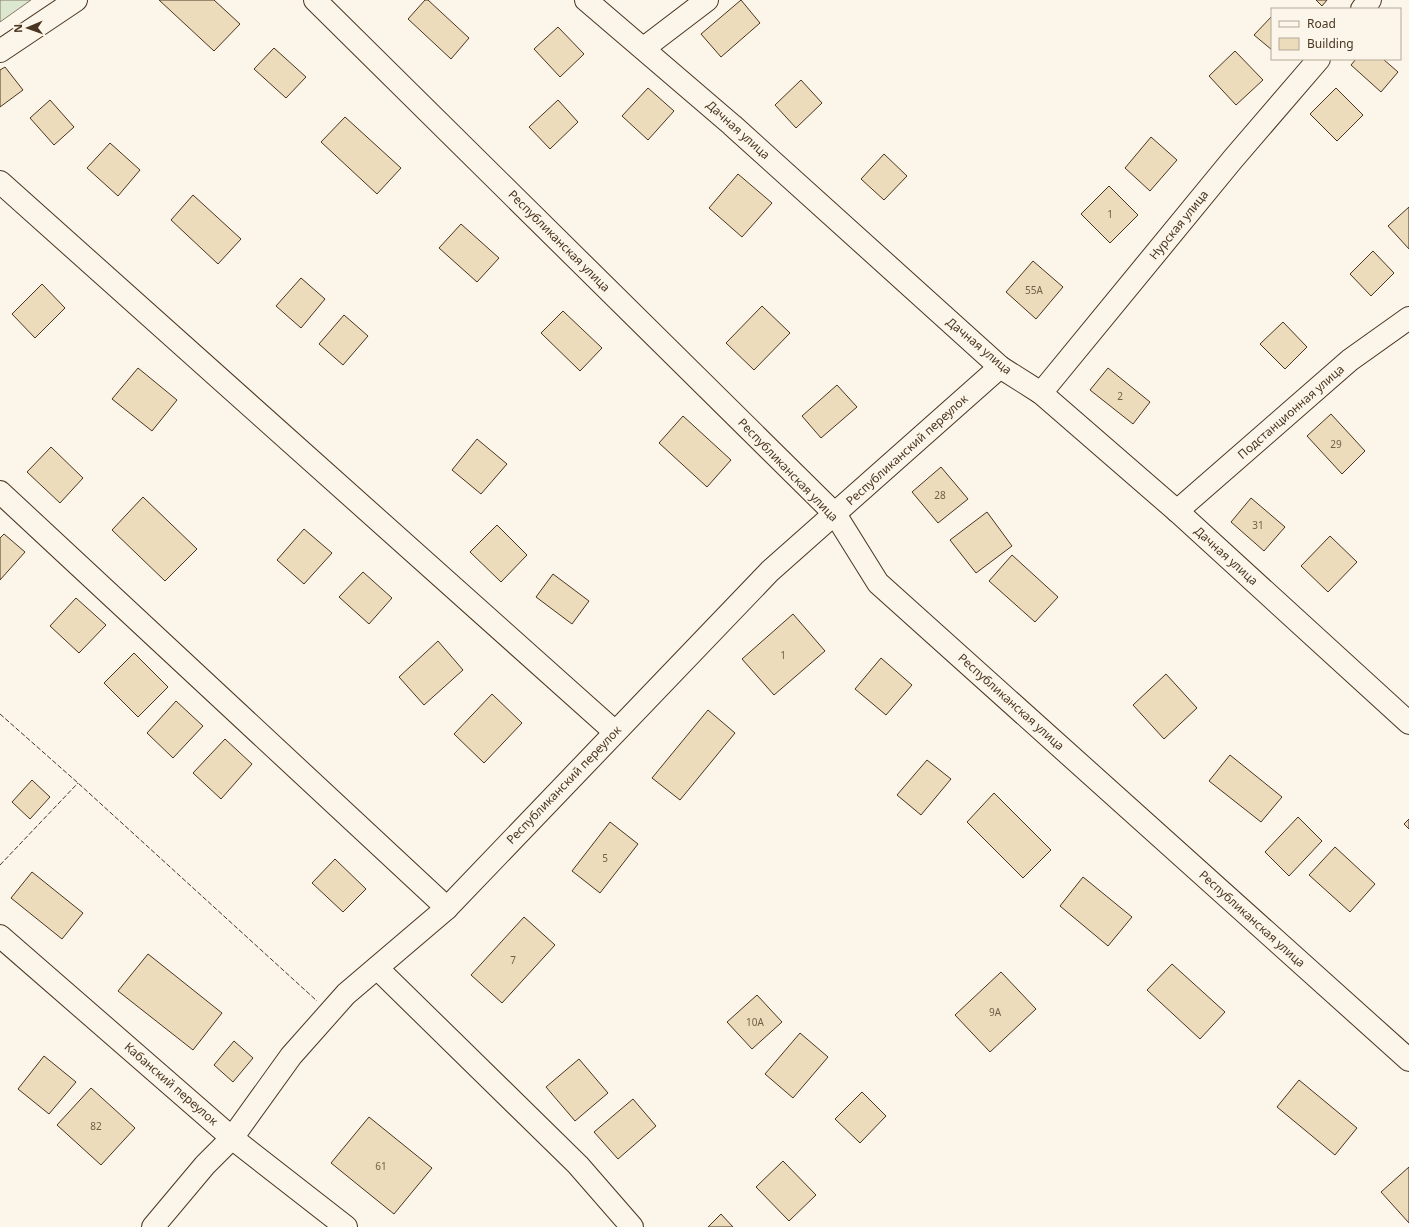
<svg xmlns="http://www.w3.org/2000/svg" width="1409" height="1227" font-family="'Noto Sans',sans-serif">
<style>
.green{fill:#dce7d0;stroke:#887966}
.building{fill:#ecdcbc;stroke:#4a3520}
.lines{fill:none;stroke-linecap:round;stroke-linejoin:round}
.minor-casing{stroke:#4a3520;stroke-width:24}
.minor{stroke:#fbf6e9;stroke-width:22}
.fence{stroke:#4a3520;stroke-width:1;stroke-dasharray:5 2;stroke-linecap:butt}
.labels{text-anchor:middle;stroke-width:3;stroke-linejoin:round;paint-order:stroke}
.number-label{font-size:10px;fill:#725f47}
.street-label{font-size:12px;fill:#4a3520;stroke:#fbf6e9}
</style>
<rect width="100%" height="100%" fill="#fbf6e9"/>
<path class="green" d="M0 0H31L0 22Z"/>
<g class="building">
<path d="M159 0H214L240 24 214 51Z"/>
<path d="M425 0H428L469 38 451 59 408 19Z"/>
<path d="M741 0 760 23 721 57 701 34Z"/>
<path d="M1316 0H1327L1322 6Z"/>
<path d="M1272 16V50L1254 35Z"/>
<path d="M558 27 584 54 560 77 534 49Z"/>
<path d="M274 48 306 77 286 98 254 69Z"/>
<path d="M1235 51 1263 80 1236 105 1209 76Z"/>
<path d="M1356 59H1383L1398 72 1381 92 1351 65Z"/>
<path d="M5 67 23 90 0 107V70Z"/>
<path d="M801 80 822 103 796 128 775 105Z"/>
<path d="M648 88 674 111 648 140 622 116Z"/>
<path d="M1336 88 1363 115 1337 141 1310 114Z"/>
<path d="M50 100 74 127 54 145 30 118Z"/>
<path d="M558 100 578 122 550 149 529 127Z"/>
<path d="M345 117 401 168 377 194 321 142Z"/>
<path d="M1151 137 1177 160 1150 191 1125 168Z"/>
<path d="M110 143 140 170 118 196 87 168Z"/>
<path d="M884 154 907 176 884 200 861 179Z"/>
<path d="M738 174 772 203 742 237 709 208Z"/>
<path d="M1109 186 1138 215 1110 243 1081 214Z"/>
<path d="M193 195 241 239 218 264 171 220Z"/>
<path d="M1409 207V249L1388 226Z"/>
<path d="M461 224 499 258 477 282 439 248Z"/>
<path d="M1373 251 1394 273 1371 296 1350 274Z"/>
<path d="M1033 261 1063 287 1036 319 1006 292Z"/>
<path d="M301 278 325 299 301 328 276 306Z"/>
<path d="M42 284 65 308 35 338 12 314Z"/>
<path d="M762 306 790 333 754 370 726 343Z"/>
<path d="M563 311 602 348 580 371 541 333Z"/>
<path d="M344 315 368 336 343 365 319 344Z"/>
<path d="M1283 322 1307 347 1285 369 1260 344Z"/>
<path d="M138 368 177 400 152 431 112 399Z"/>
<path d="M1108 368 1150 402 1133 424 1090 390Z"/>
<path d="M837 385 857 407 821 438 802 416Z"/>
<path d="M1331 414 1365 451 1342 474 1307 436Z"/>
<path d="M683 416 731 460 707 487 659 443Z"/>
<path d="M477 439 507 464 481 494 452 470Z"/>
<path d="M51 447 83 478 60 503 27 472Z"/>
<path d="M941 467 968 499 938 523 912 492Z"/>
<path d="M143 497 197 549 165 581 112 530Z"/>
<path d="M1251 498 1285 527 1264 551 1231 522Z"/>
<path d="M987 512 1012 546 976 573 950 540Z"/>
<path d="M497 525 527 555 501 582 470 552Z"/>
<path d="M304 529 332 553 304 584 277 560Z"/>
<path d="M4 534 25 552 0 580V538Z"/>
<path d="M1330 536 1357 562 1328 592 1301 566Z"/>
<path d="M1012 555 1058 597 1035 622 989 581Z"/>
<path d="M363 572 392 598 369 624 339 597Z"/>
<path d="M553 574 589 601 572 624 536 597Z"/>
<path d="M76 598 106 625 79 653 50 626Z"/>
<path d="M793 614 825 651 774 695 742 659Z"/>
<path d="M438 641 463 670 424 705 399 677Z"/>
<path d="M134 653 168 687 138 717 104 683Z"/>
<path d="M881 658 912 685 886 715 855 689Z"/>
<path d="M1166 674 1197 708 1164 739 1133 705Z"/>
<path d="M492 694 522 723 484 763 454 734Z"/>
<path d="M176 701 203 726 173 758 147 733Z"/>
<path d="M708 710 735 733 680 800 652 778Z"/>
<path d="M225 739 252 764 221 799 193 773Z"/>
<path d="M1230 755 1282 797 1261 822 1209 781Z"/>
<path d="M927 760 951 779 921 815 897 795Z"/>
<path d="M32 780 50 797 30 819 12 802Z"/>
<path d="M994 793 1051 850 1023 878 967 822Z"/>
<path d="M1298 817 1322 841 1289 876 1265 852Z"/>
<path d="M1409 819V829L1404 824Z"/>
<path d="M610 822 638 844 600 893 572 871Z"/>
<path d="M1335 847 1375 884 1350 912 1309 875Z"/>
<path d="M335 859 366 889 343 912 312 883Z"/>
<path d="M32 872 83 913 62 939 11 898Z"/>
<path d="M1083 877 1132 917 1108 946 1060 906Z"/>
<path d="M524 917 555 945 502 1003 471 975Z"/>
<path d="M148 954 222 1013 193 1050 118 991Z"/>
<path d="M1172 964 1225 1012 1200 1039 1147 990Z"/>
<path d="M1001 972 1036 1009 990 1052 955 1015Z"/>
<path d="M757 995 782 1022 752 1049 727 1022Z"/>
<path d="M800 1033 828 1057 793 1098 765 1074Z"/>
<path d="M234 1041 253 1058 233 1082 214 1065Z"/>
<path d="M44 1056 76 1082 49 1114 18 1089Z"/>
<path d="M579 1059 608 1093 575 1121 546 1087Z"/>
<path d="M1299 1080 1357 1128 1335 1155 1277 1107Z"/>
<path d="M91 1088 135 1128 101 1165 57 1125Z"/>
<path d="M862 1092 886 1116 860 1143 835 1119Z"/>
<path d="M633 1099 656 1126 618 1159 594 1132Z"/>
<path d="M369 1117 432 1168 394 1214 331 1163Z"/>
<path d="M783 1161 816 1195 789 1221 756 1187Z"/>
<path d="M1409 1167V1223L1381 1192Z"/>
<path d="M721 1214 733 1227H708Z"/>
</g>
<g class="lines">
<defs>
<g id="minor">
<path d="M315 0 835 514 878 583 1409 1060"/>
<path d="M586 0 732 125 1000 367 1041 393 1177 511 1409 723"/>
<path d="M1362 9 1370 0"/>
<path d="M644 48 707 0"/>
<path d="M0 51 76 0"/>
<path d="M0 182 615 732"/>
<path d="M1041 393 1233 159 1319 59"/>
<path d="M0 492 447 908"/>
<path d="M1177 511 1350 360 1409 318"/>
<path d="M0 936 232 1138 346 1227"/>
<path d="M377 968 578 1165 632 1227"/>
<path d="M153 1227 205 1165 232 1138 291 1056 346 994 447 908 770 571 1000 367"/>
</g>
</defs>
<use href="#minor" class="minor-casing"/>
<use href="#minor" class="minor"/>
<g class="fence">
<path d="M0 714 78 783 317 1001"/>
<path d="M0 865 78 783"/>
</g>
</g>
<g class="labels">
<g class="number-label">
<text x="1110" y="218">1</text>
<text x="1034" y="294">55А</text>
<text x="1120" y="400">2</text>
<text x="1336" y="448">29</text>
<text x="940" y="499">28</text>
<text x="1258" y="529">31</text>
<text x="783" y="659">1</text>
<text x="605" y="862">5</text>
<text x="513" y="964">7</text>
<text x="995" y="1016">9А</text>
<text x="755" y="1026">10А</text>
<text x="96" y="1130">82</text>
<text x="381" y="1170">61</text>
</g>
<g class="street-label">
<text transform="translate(738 130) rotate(42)" y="4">Дачная улица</text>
<text transform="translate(1179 225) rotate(-51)" y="4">Нурская улица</text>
<text transform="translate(559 241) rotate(45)" y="4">Республиканская улица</text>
<text transform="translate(979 346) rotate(40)" y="4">Дачная улица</text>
<text transform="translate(1291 412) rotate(-41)" y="4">Подстанционная улица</text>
<text transform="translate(907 450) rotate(-42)" y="4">Республиканский переулок</text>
<text transform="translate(788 470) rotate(46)" y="4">Республиканская улица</text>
<text transform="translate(1226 556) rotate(42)" y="4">Дачная улица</text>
<text transform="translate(1011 702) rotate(42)" y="4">Республиканская улица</text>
<text transform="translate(564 785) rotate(-46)" y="4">Республиканский переулок</text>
<text transform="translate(1252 919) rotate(42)" y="4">Республиканская улица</text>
<text transform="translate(171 1084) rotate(41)" y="4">Кабанский переулок</text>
</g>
</g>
<rect x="1271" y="8" width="130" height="52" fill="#fbf6e9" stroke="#b4a999"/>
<rect x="1279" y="21" width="20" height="6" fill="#fbf6e9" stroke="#b4a999"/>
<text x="1307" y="28" font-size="12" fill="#4a3520">Road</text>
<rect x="1279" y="38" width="20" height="12" fill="#ecdcbc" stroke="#b4a999"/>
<text x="1307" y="48" font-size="12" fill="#4a3520">Building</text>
<g transform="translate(28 28) rotate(268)" stroke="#fbf6e9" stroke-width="3" paint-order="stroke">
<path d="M0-3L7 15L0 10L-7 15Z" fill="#4a3520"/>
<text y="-6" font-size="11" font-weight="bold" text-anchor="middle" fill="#4a3520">N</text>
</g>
</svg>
